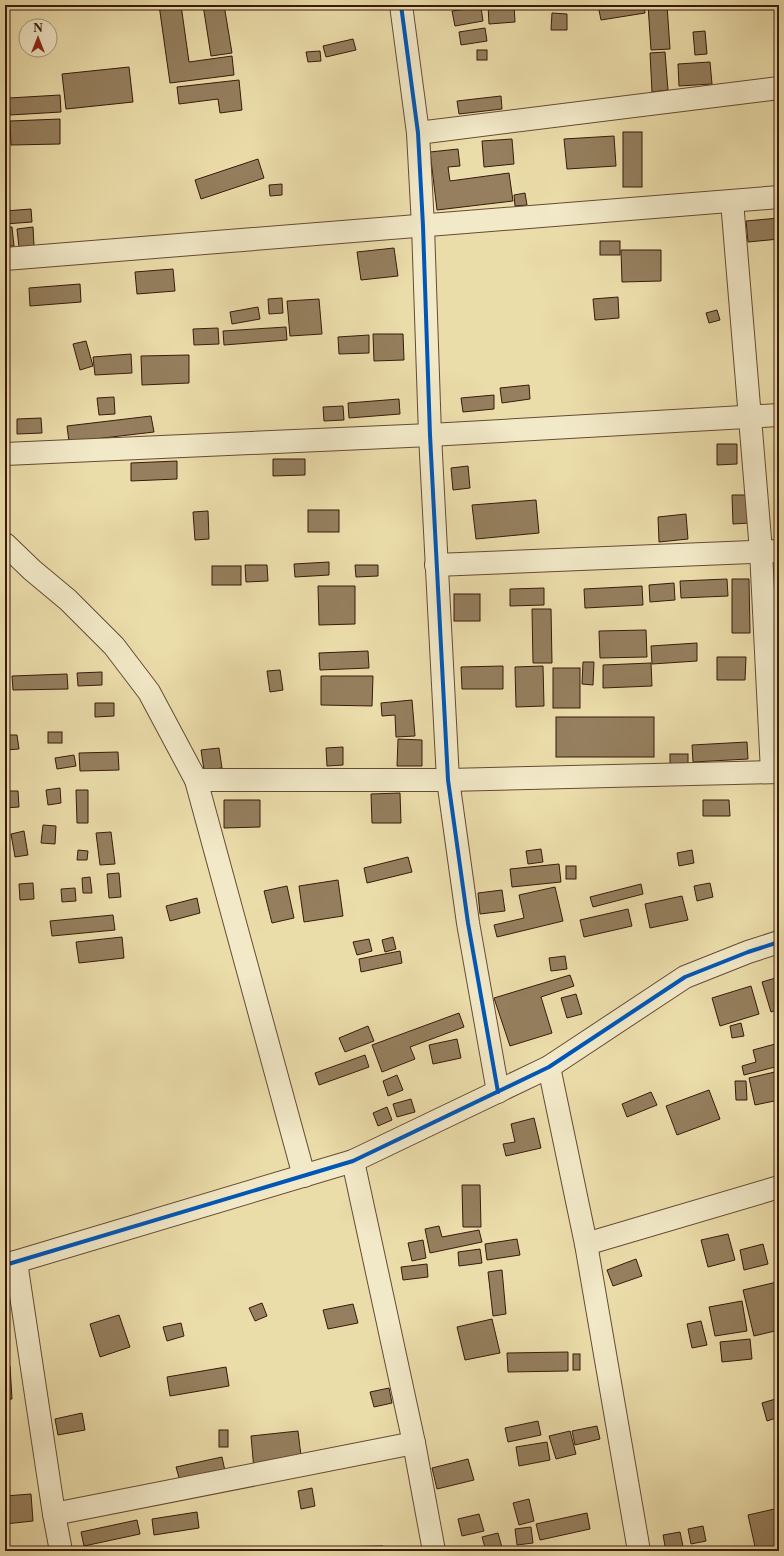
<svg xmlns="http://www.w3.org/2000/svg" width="784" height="1556" font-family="'Libre Caslon Text',serif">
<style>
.building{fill:#957f5e;stroke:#381a0b}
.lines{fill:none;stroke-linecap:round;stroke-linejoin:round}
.minor-casing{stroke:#654b33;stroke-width:24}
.minor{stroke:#f2e9c8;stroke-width:22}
.cycleway-casing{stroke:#f2e9c8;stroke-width:6}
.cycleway{stroke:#0057b8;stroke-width:4}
</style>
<rect width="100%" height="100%" fill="#ebddaa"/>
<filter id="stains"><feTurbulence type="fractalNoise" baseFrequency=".005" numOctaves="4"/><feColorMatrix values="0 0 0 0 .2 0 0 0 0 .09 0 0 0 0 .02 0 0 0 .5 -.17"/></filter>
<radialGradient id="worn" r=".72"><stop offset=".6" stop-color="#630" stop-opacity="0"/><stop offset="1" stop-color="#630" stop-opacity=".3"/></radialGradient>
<g class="building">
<path d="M159 5H181L189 62 232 56 234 75 170 83Z"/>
<path d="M203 5H224L232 53 211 56Z"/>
<path d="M488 5H514L515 22 489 24Z"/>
<path d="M598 5H644L645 13 601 20Z"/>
<path d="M648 5H667L670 49 651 50Z"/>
<path d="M481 7 483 21 455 26 452 11Z"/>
<path d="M552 13 567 14V30H551Z"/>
<path d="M485 28 487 41 461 45 459 32Z"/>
<path d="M705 31 707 54 695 55 693 32Z"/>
<path d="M353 39 356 50 326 57 323 46Z"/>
<rect x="477" y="50" width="10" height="10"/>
<path d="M320 51 321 61 308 62 306 52Z"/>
<path d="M665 52 668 90 652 92 650 53Z"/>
<path d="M710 62 712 84 679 86 678 64Z"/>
<path d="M129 67 133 102 66 109 62 74Z"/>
<path d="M239 80 242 110 220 113 218 99 179 104 177 87Z"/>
<path d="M60 95 61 112 10 115 9 98Z"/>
<path d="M501 96 502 109 459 114 457 101Z"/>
<path d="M60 119V144L11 145 10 121Z"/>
<rect x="623" y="132" width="19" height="55"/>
<path d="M614 136 616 166 567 169 564 139Z"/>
<path d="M512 139 514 164 484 167 482 141Z"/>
<path d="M458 149 460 166 448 167 450 181 509 173 513 201 437 210 430 152Z"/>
<path d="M258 159 264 178 201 199 195 180Z"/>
<path d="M282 184V195L270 196 269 185Z"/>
<path d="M525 193 527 205 515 206 514 195Z"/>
<path d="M31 209 32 222 5 224V211Z"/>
<path d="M779 218V239L748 242 746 221Z"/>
<path d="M12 227 14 246H5V228Z"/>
<path d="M33 227 34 246 19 247 17 229Z"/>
<rect x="600" y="241" width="20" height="14"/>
<path d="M394 248 398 276 361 280 357 252Z"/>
<path d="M621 250H661V281L622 282Z"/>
<path d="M173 269 175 291 137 294 135 272Z"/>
<path d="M80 284 81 302 30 306 29 288Z"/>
<path d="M618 297 619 318 595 320 593 299Z"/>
<path d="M282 298 283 313 269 314 268 299Z"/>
<path d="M319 299 322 334 290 336 287 301Z"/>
<path d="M258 307 260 319 232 324 230 312Z"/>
<path d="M717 310 720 320 709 323 706 313Z"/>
<path d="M286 327 287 340 224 345 223 331Z"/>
<path d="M218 328 219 344 194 345 193 329Z"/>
<path d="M373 334H403L404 360 374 361Z"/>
<path d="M369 335V353L339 354 338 337Z"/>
<path d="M86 341 93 366 80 370 73 344Z"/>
<path d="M131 354 132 373 95 375 93 357Z"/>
<path d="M189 355V383L142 385 141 356Z"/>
<path d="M529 385 530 399 502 403 500 388Z"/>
<path d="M494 395V409L463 412 461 398Z"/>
<path d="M114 397 115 414 99 415 97 398Z"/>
<path d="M399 399 400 414 349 418 348 403Z"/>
<path d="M343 406 344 420 324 421 323 407Z"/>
<path d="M151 416 154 432 69 442 67 426Z"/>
<path d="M41 418 42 433 17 434V419Z"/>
<path d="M717 444H737V464L717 465Z"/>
<path d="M273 459H305V475L273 476Z"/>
<path d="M177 461V479L131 481V463Z"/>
<path d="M468 466 470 488 453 490 451 468Z"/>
<path d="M732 495H747L749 523 733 524Z"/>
<path d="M536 500 539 533 476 539 472 505Z"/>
<rect x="308" y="510" width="31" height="22"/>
<path d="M208 511 209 539 195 540 193 512Z"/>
<path d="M686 514 688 539 659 542 658 517Z"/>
<path d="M329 562V575L295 577 294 564Z"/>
<path d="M245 565H267L268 581 246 582Z"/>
<path d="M355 565H378V576L356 577Z"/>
<rect x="212" y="566" width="29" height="19"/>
<path d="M727 579 728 596 681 598 680 581Z"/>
<path d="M732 579H749L750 633H732Z"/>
<path d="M674 583 675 600 650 602 649 585Z"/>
<path d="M318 586H355V624L319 625Z"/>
<path d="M642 586 643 605 585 608 584 589Z"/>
<path d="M544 588V605L510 606V589Z"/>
<rect x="454" y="594" width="26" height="27"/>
<path d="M532 609H551L552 663H533Z"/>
<path d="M646 630 647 657 600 658 599 631Z"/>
<path d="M697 643V661L652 664 651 646Z"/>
<path d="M368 651 369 668 320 670 319 653Z"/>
<path d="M717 657H746L745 680H717Z"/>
<path d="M583 662H594L593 685 582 684Z"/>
<path d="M651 663 652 686 603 688V665Z"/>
<path d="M503 666V689H462L461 667Z"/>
<path d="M543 666 544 706 516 707 515 667Z"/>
<rect x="553" y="668" width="27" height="40"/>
<path d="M280 670 283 690 270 692 267 671Z"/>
<path d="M102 672V685L78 686 77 673Z"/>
<path d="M67 674 68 689 13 690 12 676Z"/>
<path d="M321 676H373L372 706 321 705Z"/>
<path d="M412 700 415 736 396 737 395 715 382 716 381 703Z"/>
<path d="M95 703H114V716L95 717Z"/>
<rect x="556" y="717" width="98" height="40"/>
<rect x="48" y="732" width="14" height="11"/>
<path d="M5 735H17L19 749 5 750Z"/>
<path d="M398 739 422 740V766H397Z"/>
<path d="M747 742 748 759 693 762 692 745Z"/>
<path d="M343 747V765L327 766 326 748Z"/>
<path d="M219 748 222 768 204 770 201 750Z"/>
<path d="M118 752 119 770 80 771 79 753Z"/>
<rect x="670" y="754" width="18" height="15"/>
<path d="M74 755 76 766 57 769 55 758Z"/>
<path d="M60 788 61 803 48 805 46 790Z"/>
<path d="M76 790H88V823H77Z"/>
<path d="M5 791H18L19 807 5 808Z"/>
<path d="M400 793 401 823H372L371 794Z"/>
<path d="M224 800H260V827L224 828Z"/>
<path d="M703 800H729L730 816H703Z"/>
<path d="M43 825 56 826 55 844 41 843Z"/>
<path d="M24 831 28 855 15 857 11 834Z"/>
<path d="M111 832 115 864 100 865 96 833Z"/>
<path d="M541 849 543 862 528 864 526 851Z"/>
<path d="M78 850 88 851 87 860H77Z"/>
<path d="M692 850 694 863 679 866 677 853Z"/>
<path d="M408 857 412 872 367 883 364 868Z"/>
<path d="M559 864 561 882 512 887 510 869Z"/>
<rect x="5" y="865" width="4" height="15"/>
<rect x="566" y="866" width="10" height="13"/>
<path d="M119 873 121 897 109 898 107 874Z"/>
<path d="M90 877 92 893H83L82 878Z"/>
<path d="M338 880 343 916 304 922 299 886Z"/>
<path d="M33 883 34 899 20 900 19 884Z"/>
<path d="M710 883 713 897 697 901 694 886Z"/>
<path d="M641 884 643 894 593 907 590 897Z"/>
<path d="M287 886 294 918 272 923 264 891Z"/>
<path d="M555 887 563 921 497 937 494 925 524 918 519 895Z"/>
<path d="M75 888 76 901 62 902 61 889Z"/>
<path d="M502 890 505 911 480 914 478 893Z"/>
<path d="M682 896 688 920 650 928 645 904Z"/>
<path d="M197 898 200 913 170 921 166 906Z"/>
<path d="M628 909 632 926 584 937 580 920Z"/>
<path d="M113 915 115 930 52 936 50 921Z"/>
<path d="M122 937 124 958 79 963 76 942Z"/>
<path d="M393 937 396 949 385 952 382 940Z"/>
<path d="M369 939 372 951 357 955 353 942Z"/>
<path d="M400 951 402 963 361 972 359 959Z"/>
<path d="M565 956 567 969 551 971 549 958Z"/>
<path d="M570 975 574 986 541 997 552 1033 510 1046 494 998Z"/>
<path d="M779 977V1009L771 1012 762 982Z"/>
<path d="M751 986 759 1014 720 1026 712 998Z"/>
<path d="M576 994 582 1014 567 1018 561 998Z"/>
<path d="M459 1013 464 1027 410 1047 415 1059 382 1072 372 1045Z"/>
<path d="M741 1023 744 1036 732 1038 730 1026Z"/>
<path d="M368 1026 374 1041 345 1052 339 1038Z"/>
<path d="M457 1039 461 1058 433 1064 429 1045Z"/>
<path d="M779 1043V1066L744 1075 742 1066 756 1062 753 1050Z"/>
<path d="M365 1055 369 1067 319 1085 315 1073Z"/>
<path d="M779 1071V1100L755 1105 749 1078Z"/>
<path d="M397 1075 403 1090 388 1096 383 1081Z"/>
<path d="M735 1081H746L747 1100H736Z"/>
<path d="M709 1090 720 1119 677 1135 666 1106Z"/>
<path d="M651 1092 657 1105 627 1117 622 1104Z"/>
<path d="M411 1099 415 1112 397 1117 393 1104Z"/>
<path d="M387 1107 392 1120 378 1126 373 1113Z"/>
<path d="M534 1118 541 1148 506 1156 503 1144 515 1142 511 1124Z"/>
<path d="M462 1185H480L481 1227H463Z"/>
<path d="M439 1226 442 1237 479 1230 482 1242 430 1253 425 1229Z"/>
<path d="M728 1234 735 1260 708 1267 701 1240Z"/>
<path d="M517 1239 520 1255 487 1260 485 1244Z"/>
<path d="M423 1240 426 1258 412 1261 408 1243Z"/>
<path d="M763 1244 768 1264 744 1270 740 1250Z"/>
<path d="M480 1249 482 1263 459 1266 458 1252Z"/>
<path d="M636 1259 642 1276 613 1286 607 1270Z"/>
<path d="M427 1264 428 1277 403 1280 401 1267Z"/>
<path d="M502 1270 506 1314 493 1316 488 1272Z"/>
<path d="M777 1282 779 1291V1330L754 1336 743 1290Z"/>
<path d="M742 1301 747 1331 715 1336 709 1307Z"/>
<path d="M262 1303 267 1316 255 1321 249 1308Z"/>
<path d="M353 1304 358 1323 328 1329 323 1310Z"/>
<path d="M119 1315 130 1347 100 1357 90 1324Z"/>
<path d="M492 1319 500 1353 465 1360 457 1327Z"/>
<path d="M701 1321 707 1345 692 1348 687 1324Z"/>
<path d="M181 1323 184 1336 167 1341 163 1327Z"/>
<path d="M750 1339 752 1359 722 1362 720 1342Z"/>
<path d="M568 1352V1371L508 1372 507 1353Z"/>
<rect x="573" y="1354" width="7" height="16"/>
<path d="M5 1366H10L12 1399 5 1400Z"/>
<path d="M226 1367 229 1386 170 1396 167 1377Z"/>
<path d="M389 1388 392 1403 374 1407 370 1392Z"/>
<path d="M779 1398V1417L767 1421 762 1403Z"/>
<path d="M82 1413 85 1430 58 1435 55 1419Z"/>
<path d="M538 1421 541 1435 508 1442 505 1428Z"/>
<path d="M597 1426 600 1439 575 1445 572 1431Z"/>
<rect x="219" y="1430" width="9" height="17"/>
<path d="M298 1431 302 1464 254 1470 251 1436Z"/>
<path d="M570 1431 576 1454 556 1459 549 1436Z"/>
<path d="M547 1442 550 1460 519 1466 516 1447Z"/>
<path d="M222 1457 225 1471 180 1481 176 1467Z"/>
<path d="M468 1459 474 1480 437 1489 432 1468Z"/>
<path d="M312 1488 315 1506 301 1509 298 1491Z"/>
<path d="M31 1494 33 1521 5 1524V1496Z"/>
<path d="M529 1499 534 1521 519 1525 513 1503Z"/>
<path d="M779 1508V1551H756L748 1515Z"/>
<path d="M197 1512 199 1528 154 1535 152 1519Z"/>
<path d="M587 1513 590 1529 540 1540 536 1524Z"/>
<path d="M479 1514 484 1531 462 1536 458 1519Z"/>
<path d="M137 1520 140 1534 84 1546 81 1532Z"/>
<path d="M703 1526 706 1541 691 1544 688 1529Z"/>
<path d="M531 1527 533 1543 517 1545 515 1529Z"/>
<path d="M5 1529H6L10 1551H5Z"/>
<path d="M680 1532 684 1551H666L663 1535Z"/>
<path d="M498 1533 503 1551H486L482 1537Z"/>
<path d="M383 1546V1551H329V1547Z"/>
</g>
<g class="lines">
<defs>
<g id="minor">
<path d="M401 5 418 133 423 226 430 435 448 780 468 923 498 1092"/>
<path d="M418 133 779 88"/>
<path d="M732 201 761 551 772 772"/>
<path d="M5 259 779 197"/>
<path d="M5 454 430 435 779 415"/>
<path d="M5 544 32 570 68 600 114 646 149 692 196 780 304 1176"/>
<path d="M436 565 779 551"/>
<path d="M196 780H448L779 772"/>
<path d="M549 1067 586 1244 639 1551"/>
<path d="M353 1161 414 1443 434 1551"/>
<path d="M586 1244 779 1187"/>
<path d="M16 1262 54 1514 61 1551"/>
<path d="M5 1265 353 1161 549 1067 685 977 748 952 779 942"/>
<path d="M54 1514 414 1443"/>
</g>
</defs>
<use href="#minor" class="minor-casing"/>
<use href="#minor" class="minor"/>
<defs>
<g id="cycleway">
<path d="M401 5 418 133 423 226 430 435 448 780 468 923 498 1092"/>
<path d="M5 1265 353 1161 549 1067 685 977 748 952 779 942"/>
</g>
</defs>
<use href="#cycleway" class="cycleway-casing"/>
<use href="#cycleway" class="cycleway"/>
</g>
<rect width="784" height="1556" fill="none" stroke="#ebddaa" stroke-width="20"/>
<rect x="6" y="6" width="772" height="1544" fill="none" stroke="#381a0b" stroke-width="2"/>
<rect x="10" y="10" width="764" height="1536" fill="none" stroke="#381a0b"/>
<g transform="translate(38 38)"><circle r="19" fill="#f2e9c8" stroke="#a8967c"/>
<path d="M0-3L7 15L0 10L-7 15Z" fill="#8f2418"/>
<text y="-6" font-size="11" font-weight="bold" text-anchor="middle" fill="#381a0b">N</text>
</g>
<rect width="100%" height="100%" filter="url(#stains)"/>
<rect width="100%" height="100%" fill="url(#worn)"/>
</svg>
